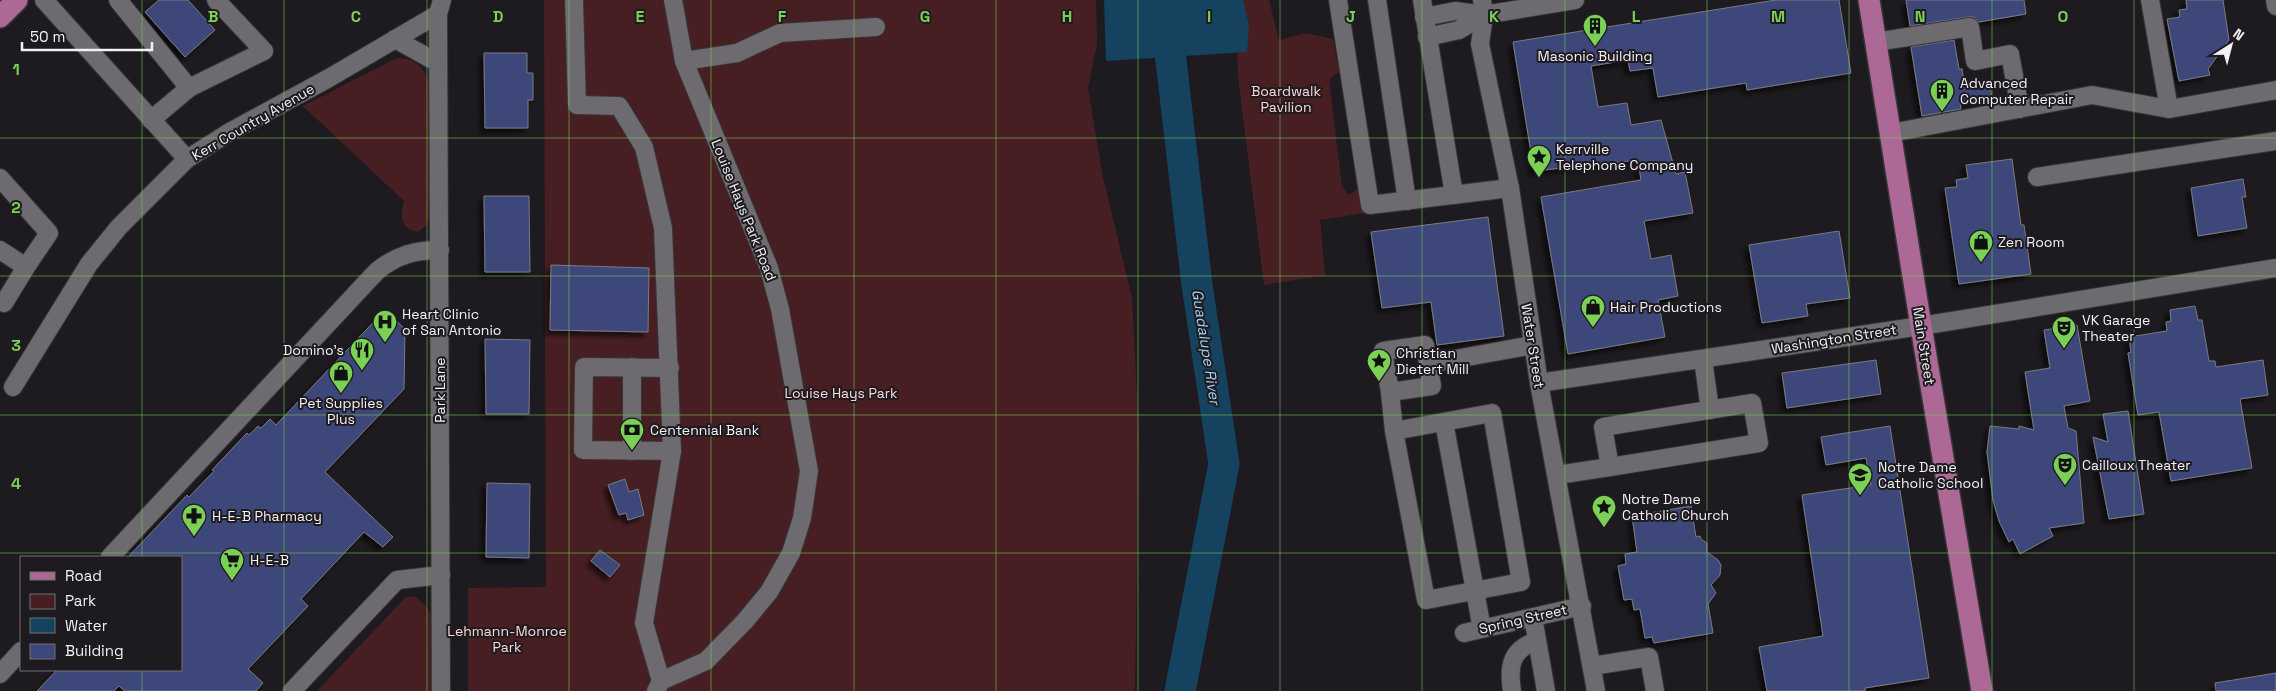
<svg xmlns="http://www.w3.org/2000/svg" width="2276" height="691" font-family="'Space Grotesk',sans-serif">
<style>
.green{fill:#471f22}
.water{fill:#15425f}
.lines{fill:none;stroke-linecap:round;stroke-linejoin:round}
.river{stroke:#15425f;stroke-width:31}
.building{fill:#3e477a;stroke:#797a81;filter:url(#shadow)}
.minor-casing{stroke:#373539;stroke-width:20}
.major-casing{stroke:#373539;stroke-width:24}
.minor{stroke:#6d6a70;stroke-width:18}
.major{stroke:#ac6995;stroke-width:21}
.grid{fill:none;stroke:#7bd156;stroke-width:1;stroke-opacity:0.55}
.labels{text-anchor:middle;stroke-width:4;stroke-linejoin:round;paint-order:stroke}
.poi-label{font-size:14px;fill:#f3f1f4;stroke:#1e1b20;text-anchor:start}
.park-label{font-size:14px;fill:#ffd5d5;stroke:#1e1b20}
.street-label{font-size:14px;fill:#f3f1f4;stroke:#1e1b20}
.water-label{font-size:15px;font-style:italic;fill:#a1d1f4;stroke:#1e1b20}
.grid-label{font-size:16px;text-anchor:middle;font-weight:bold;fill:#7bd156;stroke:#1e1b20;stroke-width:4;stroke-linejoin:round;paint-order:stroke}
</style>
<defs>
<filter id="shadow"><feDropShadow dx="-4.5" dy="4.5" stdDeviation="2.5" flood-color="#0009"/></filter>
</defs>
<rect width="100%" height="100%" fill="#1e1b20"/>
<g class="green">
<path d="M544 0H1096L1097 44 1088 88 1102 173 1132 298 1139 434 1135 691H468V588L546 587Z"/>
<path d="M1234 0H1269L1279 40 1306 33 1333 39 1339 72 1329 79 1342 187 1349 195 1356 190H1360L1385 210 1320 220 1325 275 1264 285 1239 85Z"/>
<path d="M397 58C414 58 423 66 429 82L430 214 426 225 418 232C400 229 400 216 404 201L303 106Z"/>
<path d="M406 597H415L425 605 433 617V691H317Z"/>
</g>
<path class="water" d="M1104 0H1243L1249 26 1247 52 1106 61Z"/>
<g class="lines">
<path class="river" d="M1164 0 1197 285 1224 464 1180 691"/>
</g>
<g class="building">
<path d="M159 0H188L215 30 185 57 145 12Z"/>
<path d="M1776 0H1839L1851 73 1747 90 1746 83 1658 97 1653 68 1630 71 1628 60 1591 66 1598 107 1627 103 1631 125 1661 120 1676 174 1685 172 1693 213 1644 221 1651 259 1671 255 1678 296 1658 300 1665 337 1568 354 1541 197 1641 180 1638 160 1534 171 1513 42Z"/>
<path d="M1906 0H2024L2026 14 1979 22 1974 17H1968L1910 26Z"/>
<path d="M2186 0H2223L2229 40 2208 69 2210 75 2179 81 2167 19 2180 17 2179 10 2187 9Z"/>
<path d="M1954 40 1959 69H1962L1965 87 1989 83 1992 98 1960 103 1961 109 1922 116 1911 47Z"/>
<path d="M484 53H527V73H533V100H528V128H485Z"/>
<path d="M2012 159 2021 225H2024L2031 274 1959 284 1945 188 1957 187 1956 180 1968 178 1966 165Z"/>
<path d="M2243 179 2246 197H2242L2247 228 2198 236 2191 188Z"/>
<path d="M484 196H529L530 272H485Z"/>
<path d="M1488 217 1504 336 1437 345 1431 302 1382 308 1371 232Z"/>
<path d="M1839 231 1850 298 1806 304 1808 316 1762 323 1749 245Z"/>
<path d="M551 265 649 268 648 332 550 330Z"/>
<path d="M2195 306 2198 320H2202L2209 361H2215L2216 367 2263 360 2268 395 2240 399 2252 468 2171 481 2159 412 2138 415 2128 353 2131 352 2129 337 2167 331 2166 322 2171 321 2170 310Z"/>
<path d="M385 310 405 329 404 389 325 472 393 537 383 547 364 532 301 599 308 606 248 669 263 683 256 691H125L119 686 114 691H37L57 670H181V557H128L187 495 189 497 214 471 212 470 247 433 249 435 258 426 261 428 270 419 276 425Z"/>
<path d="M2077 325 2090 401 2064 406 2068 428 2076 431 2084 523 2049 528 2053 536 2020 554 2013 539 2009 542 1999 521 1993 500 1987 452 1990 426 2019 429V426L2034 430 2025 372 2050 368 2044 330Z"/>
<path d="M485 339 530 340 529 414H486Z"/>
<path d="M1876 360 1881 394 1787 408 1782 373Z"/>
<path d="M2128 411 2144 514 2109 519 2093 437 2108 442 2103 414Z"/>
<path d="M1890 426 1929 678 1865 688V691H1767L1759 647 1823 636 1802 495 1871 485 1866 458 1826 465 1821 437Z"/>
<path d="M625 479 629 492 638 489 644 515 628 520 626 513 619 515 608 485Z"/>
<path d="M487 483 530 484 529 558 486 557Z"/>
<path d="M1691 506 1696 537 1700 536 1701 539 1707 543V552L1718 560 1721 565 1720 575 1711 585 1716 593 1708 604 1713 633 1654 643 1652 637 1645 638 1640 609 1634 610 1632 599 1624 600 1618 566 1626 564 1625 554 1637 552 1632 516Z"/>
<path d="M600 550 620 565 610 577 591 561Z"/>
<path d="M2276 673V691H2216L2215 683Z"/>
</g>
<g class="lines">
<defs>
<g id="minor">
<path d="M44 0 187 159"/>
<path d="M118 0 189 88 264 51 216 0"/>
<path d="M574 0 577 105 619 106 644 147 663 228 672 451 644 623 661 681"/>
<path d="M1338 0 1370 205 1510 188"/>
<path d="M1377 0 1407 201"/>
<path d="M1422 0 1454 195"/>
<path d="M1482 0 1484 15 1480 44 1510 188 1539 383 1596 691"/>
<path d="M2150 0 2169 109"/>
<path d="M2275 0 2276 6"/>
<path d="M1424 17 1455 11 1484 15 1575 0"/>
<path d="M1427 37 1459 30 1484 15"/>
<path d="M395 39 438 63"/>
<path d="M1876 42 1970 27 1975 61 2010 54 2020 109"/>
<path d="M684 61 737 53 780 33 876 27"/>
<path d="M151 120 189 88"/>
<path d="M1891 133 2092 95 2169 109 2276 90"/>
<path d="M2037 177 2276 141"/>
<path d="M0 178 49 233 26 267 0 250"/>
<path d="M4 303 26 267"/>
<path d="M1425 345 1432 386 1390 392 1383 351Z"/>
<path d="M1703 359 1710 410"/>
<path d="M1428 364 1533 345"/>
<path d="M632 367V451"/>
<path d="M670 368 584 367 583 450 672 451"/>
<path d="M1539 383 1921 326 2276 268"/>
<path d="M13 387 89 264 119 227 187 159 228 133 329 78 438 14"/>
<path d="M1390 392 1394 431 1426 600 1521 582 1492 413 1394 431"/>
<path d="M1752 403 1759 443 1610 467 1603 427Z"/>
<path d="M1444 422 1482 629"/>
<path d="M1557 475 1610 467"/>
<path d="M110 557 377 271C397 255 415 250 440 250"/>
<path d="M1533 617 1546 691"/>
<path d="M1464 633 1582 606"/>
<path d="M1592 666 1649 657 1655 691"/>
<path d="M0 674 21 651"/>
<path d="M292 691 397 580 441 575"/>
<path d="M441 691 438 14 442 0"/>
<path d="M656 691 661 681 706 661 745 621 769 592 791 553 802 518 809 471 780 309 769 268 684 61 673 0"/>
<path d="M1512 691C1508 666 1511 649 1537 641"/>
</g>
<g id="major">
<path d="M1869 0 1921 326 1982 691"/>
<path d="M0 17 17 0"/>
</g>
</defs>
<use href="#minor" class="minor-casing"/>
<use href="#major" class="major-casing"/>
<use href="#minor" class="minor"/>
<use href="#major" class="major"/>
</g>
<path class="grid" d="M142 0V557M284 0V691M427 0V691M569 0V691M711 0V691M854 0V691M996 0V691M1138 0V691M1280 0V691M1422 0V691M1565 0V691M1707 0V691M1849 0V691M1992 0V691M2134 0V691M0 138H2276M0 276H2276M0 415H2276M0 553H2276M142 670V691"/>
<defs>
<symbol id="building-pin" viewBox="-11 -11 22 30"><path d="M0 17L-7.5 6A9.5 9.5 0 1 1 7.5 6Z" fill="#7bd156" stroke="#1e1b20"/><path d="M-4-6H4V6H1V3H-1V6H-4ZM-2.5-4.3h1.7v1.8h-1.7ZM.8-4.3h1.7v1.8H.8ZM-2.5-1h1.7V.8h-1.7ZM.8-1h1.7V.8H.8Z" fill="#111"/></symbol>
<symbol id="sight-pin" viewBox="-11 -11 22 30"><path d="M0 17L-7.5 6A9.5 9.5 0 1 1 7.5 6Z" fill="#7bd156" stroke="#1e1b20"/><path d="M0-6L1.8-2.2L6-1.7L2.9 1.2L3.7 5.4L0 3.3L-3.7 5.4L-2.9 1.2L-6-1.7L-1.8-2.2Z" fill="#111"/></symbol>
<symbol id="shop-pin" viewBox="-11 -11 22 30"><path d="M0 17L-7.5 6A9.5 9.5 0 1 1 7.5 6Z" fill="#7bd156" stroke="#1e1b20"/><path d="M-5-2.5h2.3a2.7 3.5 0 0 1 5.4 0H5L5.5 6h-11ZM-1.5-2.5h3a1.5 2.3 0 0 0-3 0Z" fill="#111"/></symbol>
<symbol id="hospital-pin" viewBox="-11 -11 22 30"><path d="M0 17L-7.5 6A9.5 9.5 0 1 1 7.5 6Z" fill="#7bd156" stroke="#1e1b20"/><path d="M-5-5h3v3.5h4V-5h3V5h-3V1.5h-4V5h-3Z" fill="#111"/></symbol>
<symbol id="theatre-pin" viewBox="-11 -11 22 30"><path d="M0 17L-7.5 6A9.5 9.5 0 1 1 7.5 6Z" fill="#7bd156" stroke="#1e1b20"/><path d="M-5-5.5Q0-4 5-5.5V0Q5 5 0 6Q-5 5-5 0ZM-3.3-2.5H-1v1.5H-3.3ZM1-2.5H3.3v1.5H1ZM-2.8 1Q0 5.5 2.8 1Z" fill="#111"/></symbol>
<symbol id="restaurant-pin" viewBox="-11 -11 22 30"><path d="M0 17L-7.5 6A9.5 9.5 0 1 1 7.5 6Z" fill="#7bd156" stroke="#1e1b20"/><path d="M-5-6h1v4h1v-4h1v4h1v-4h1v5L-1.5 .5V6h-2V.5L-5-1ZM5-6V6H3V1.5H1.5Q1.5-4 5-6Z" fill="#111"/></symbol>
<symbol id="bank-pin" viewBox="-11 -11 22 30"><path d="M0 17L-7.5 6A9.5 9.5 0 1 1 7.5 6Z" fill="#7bd156" stroke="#1e1b20"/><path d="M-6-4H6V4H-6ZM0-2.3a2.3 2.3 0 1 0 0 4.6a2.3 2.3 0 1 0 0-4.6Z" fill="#111"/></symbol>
<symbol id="school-pin" viewBox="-11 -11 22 30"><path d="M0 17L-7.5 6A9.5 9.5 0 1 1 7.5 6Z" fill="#7bd156" stroke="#1e1b20"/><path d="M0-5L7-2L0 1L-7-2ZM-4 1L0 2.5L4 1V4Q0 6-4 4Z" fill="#111"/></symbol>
<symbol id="pharmacy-pin" viewBox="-11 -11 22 30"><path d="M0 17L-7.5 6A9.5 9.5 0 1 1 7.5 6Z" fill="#7bd156" stroke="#1e1b20"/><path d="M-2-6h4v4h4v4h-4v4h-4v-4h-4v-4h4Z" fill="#111"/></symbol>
<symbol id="supermarket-pin" viewBox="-11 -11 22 30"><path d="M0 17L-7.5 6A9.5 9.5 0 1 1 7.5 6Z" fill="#7bd156" stroke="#1e1b20"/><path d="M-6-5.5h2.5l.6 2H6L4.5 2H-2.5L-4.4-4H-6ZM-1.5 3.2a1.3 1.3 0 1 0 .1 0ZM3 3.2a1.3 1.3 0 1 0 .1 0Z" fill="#111"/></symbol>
</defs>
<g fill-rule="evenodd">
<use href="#building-pin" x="1581" y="12" width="28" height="38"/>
<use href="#building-pin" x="1928" y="77" width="28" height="38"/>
<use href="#sight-pin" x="1525" y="143" width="28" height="38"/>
<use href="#shop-pin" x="1967" y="228" width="28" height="38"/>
<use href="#shop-pin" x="1579" y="293" width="28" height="38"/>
<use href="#hospital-pin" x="371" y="308" width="28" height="38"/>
<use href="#theatre-pin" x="2050" y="314" width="28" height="38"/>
<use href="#restaurant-pin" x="348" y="336" width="28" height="38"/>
<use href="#sight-pin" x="1365" y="347" width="28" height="38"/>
<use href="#shop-pin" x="327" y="359" width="28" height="38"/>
<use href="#bank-pin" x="618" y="416" width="28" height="38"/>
<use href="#theatre-pin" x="2051" y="451" width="28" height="38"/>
<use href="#school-pin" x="1846" y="461" width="28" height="38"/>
<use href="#sight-pin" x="1590" y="493" width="28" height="38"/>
<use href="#pharmacy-pin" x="180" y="502" width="28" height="38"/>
<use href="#supermarket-pin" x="218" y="546" width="28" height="38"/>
</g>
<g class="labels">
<g class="poi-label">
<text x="1595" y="61" text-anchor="middle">Masonic Building</text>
<text x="1960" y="88">Advanced<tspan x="1960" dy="16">Computer Repair</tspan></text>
<text x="1556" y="154">Kerrville<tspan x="1556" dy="16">Telephone Company</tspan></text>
<text x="1998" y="247">Zen Room</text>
<text x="1610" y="312">Hair Productions</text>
<text x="402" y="319">Heart Clinic<tspan x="402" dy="16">of San Antonio</tspan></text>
<text x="2082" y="325">VK Garage<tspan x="2082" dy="16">Theater</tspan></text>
<text x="344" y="355" text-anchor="end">Domino's</text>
<text x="1396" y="358">Christian<tspan x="1396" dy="16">Dietert Mill</tspan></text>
<text x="341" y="408" text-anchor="middle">Pet Supplies<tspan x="341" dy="16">Plus</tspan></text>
<text x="650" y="435">Centennial Bank</text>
<text x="2082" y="470">Cailloux Theater</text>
<text x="1878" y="472">Notre Dame<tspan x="1878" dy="16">Catholic School</tspan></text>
<text x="1622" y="504">Notre Dame<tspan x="1622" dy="16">Catholic Church</tspan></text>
<text x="212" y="521">H-E-B Pharmacy</text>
<text x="250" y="565">H-E-B</text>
</g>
<g class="park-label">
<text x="1286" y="96">Boardwalk<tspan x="1286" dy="16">Pavilion</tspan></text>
<text x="841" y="398">Louise Hays Park</text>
<text x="507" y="636">Lehmann-Monroe<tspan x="507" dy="16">Park</tspan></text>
</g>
<g class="street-label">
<text transform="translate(253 122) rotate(-30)" y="5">Kerr Country Avenue</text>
<text transform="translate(744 210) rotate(68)" y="5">Louise Hays Park Road</text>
<text transform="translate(1834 339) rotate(-9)" y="5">Washington Street</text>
<text transform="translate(1533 346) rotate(81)" y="5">Water Street</text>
<text transform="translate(1924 346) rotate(81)" y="5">Main Street</text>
<text transform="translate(440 390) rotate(-90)" y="5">Park Lane</text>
<text transform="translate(1523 619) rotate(-13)" y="5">Spring Street</text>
</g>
<g class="water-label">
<text transform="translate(1206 347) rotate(81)" y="5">Guadalupe River</text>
</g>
</g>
<g class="grid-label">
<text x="213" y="22">B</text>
<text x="356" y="22">C</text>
<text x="498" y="22">D</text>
<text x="640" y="22">E</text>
<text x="782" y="22">F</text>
<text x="925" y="22">G</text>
<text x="1067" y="22">H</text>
<text x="1209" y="22">I</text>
<text x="1351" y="22">J</text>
<text x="1494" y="22">K</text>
<text x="1636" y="22">L</text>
<text x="1778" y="22">M</text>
<text x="1920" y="22">N</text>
<text x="2063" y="22">O</text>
<text x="16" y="75">1</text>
<text x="16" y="213">2</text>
<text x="16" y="351">3</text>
<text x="16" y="489">4</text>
</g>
<rect x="20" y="556" width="162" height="115" fill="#1e1b20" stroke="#737175"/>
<rect x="30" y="572" width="25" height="8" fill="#ac6995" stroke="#737175"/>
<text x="65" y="581" font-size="15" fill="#f3f1f4">Road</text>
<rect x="30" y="594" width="25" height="15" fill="#471f22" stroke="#737175"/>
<text x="65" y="606" font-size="15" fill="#f3f1f4">Park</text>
<rect x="30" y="618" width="25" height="15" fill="#15425f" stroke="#737175"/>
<text x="65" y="631" font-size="15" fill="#f3f1f4">Water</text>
<rect x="30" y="644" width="25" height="15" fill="#3e477a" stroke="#737175"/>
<text x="65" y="656" font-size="15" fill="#f3f1f4">Building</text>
<g transform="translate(2231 45) rotate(36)" stroke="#1e1b20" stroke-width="4" paint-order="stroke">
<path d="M0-4L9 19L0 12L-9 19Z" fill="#f3f1f4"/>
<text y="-8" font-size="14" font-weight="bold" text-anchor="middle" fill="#f3f1f4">N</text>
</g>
<path d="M22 42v8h130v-8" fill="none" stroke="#f3f1f4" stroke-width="2.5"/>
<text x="30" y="42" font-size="15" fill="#f3f1f4" stroke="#1e1b20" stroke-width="4" paint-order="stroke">50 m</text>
</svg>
